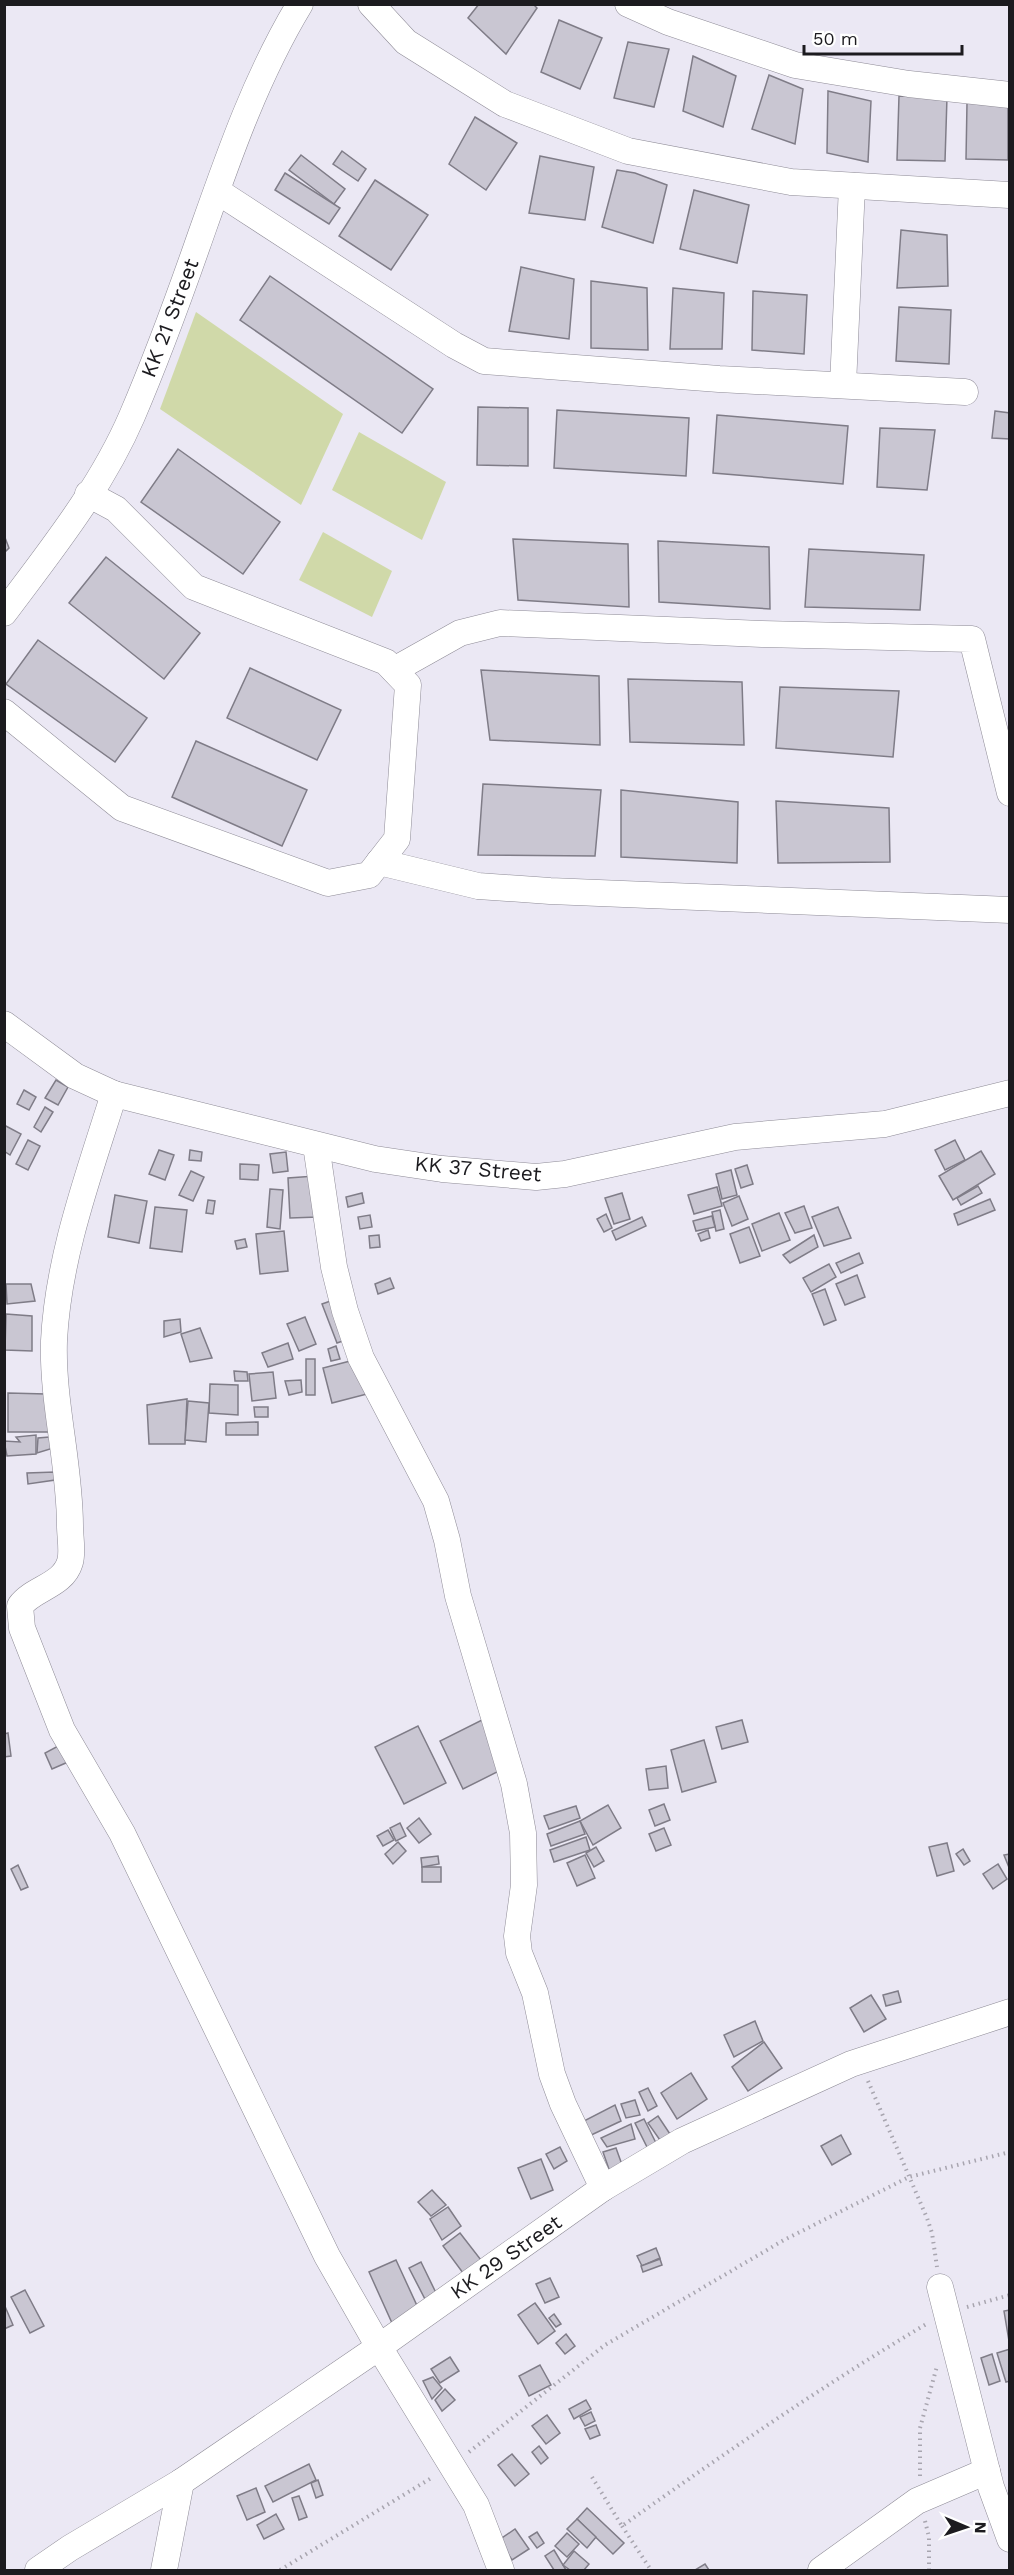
<svg xmlns="http://www.w3.org/2000/svg" width="1014" height="2575" font-family="'Work Sans',sans-serif">
<style>
.green{fill:#d0d9a9}
.building{fill:#c9c6d2;stroke:#7f7c87;stroke-width:1.5}
.lines{fill:none;stroke-linecap:round;stroke-linejoin:round}
.street-casing{stroke:#8e8b96;stroke-width:27}
.path{stroke:#a8a5af;stroke-width:4;stroke-dasharray:1.5 4.5;stroke-linecap:butt}
.street{stroke:#fff;stroke-width:26}
.labels{text-anchor:middle;stroke-width:4.5;stroke-linejoin:round;paint-order:stroke}
.street-label{font-size:21px;fill:#1c1b1f;stroke:#fff}
</style>
<rect width="100%" height="100%" fill="#ebe8f4"/>
<g class="green">
<path d="M196 312 343 414 301 505 160 409Z"/>
<path d="M359 432 446 482 422 540 332 490Z"/>
<path d="M323 532 392 571 372 617 299 580Z"/>
</g>
<g class="building">
<path d="M479 4H533L537 8 506 54 468 18Z"/>
<path d="M559 20 602 38 580 89 541 72Z"/>
<path d="M628 42 669 49 654 107 614 98Z"/>
<path d="M693 56 736 76 723 127 683 111Z"/>
<path d="M769 75 803 89 795 144 752 129Z"/>
<path d="M828 91 871 101 868 162 827 153Z"/>
<path d="M899 96 947 97 945 161 897 160Z"/>
<path d="M967 103H1008V160L966 159Z"/>
<path d="M475 117 517 143 486 190 449 164Z"/>
<path d="M342 151 366 169 358 181 333 164Z"/>
<path d="M301 155 345 189 334 204 289 170Z"/>
<path d="M540 156 594 167 585 220 529 213Z"/>
<path d="M617 170 635 173 667 185 653 243 602 227Z"/>
<path d="M285 173 340 208 329 224 275 190Z"/>
<path d="M375 180 428 215 391 270 339 236Z"/>
<path d="M694 190 749 205 737 263 680 249Z"/>
<path d="M901 230 947 235 948 286 897 288Z"/>
<path d="M521 267 574 279 569 339 509 331Z"/>
<path d="M270 276 433 389 402 433 240 320Z"/>
<path d="M591 281 647 288 648 350 591 348Z"/>
<path d="M673 288 724 293 722 349H670Z"/>
<path d="M753 291 807 295 804 354 752 350Z"/>
<path d="M899 307 951 310 949 364 896 361Z"/>
<path d="M478 407 528 408V466L477 465Z"/>
<path d="M557 410 689 418 686 476 554 468Z"/>
<path d="M995 411 1010 413V439L992 438Z"/>
<path d="M717 415 848 426 843 484 713 473Z"/>
<path d="M880 428 935 430 927 490 877 487Z"/>
<path d="M178 449 280 522 243 574 141 502Z"/>
<path d="M4 535 9 548 4 553Z"/>
<path d="M513 539 628 544 629 607 518 600Z"/>
<path d="M658 541 769 547 770 609 659 602Z"/>
<path d="M809 549 924 555 920 610 805 607Z"/>
<path d="M106 557 200 633 164 679 69 603Z"/>
<path d="M38 640 147 718 115 762 6 684Z"/>
<path d="M250 668 341 710 317 760 227 718Z"/>
<path d="M481 670 599 676 600 745 490 740Z"/>
<path d="M628 679 742 682 744 745 630 742Z"/>
<path d="M780 687 899 691 893 757 776 748Z"/>
<path d="M196 741 307 790 282 846 172 797Z"/>
<path d="M483 784 601 790 595 856 478 855Z"/>
<path d="M621 790 738 802 737 863 621 857Z"/>
<path d="M776 801 889 808 890 862 778 863Z"/>
<path d="M56 1080 68 1087 58 1105 45 1098Z"/>
<path d="M24 1090 36 1097 29 1110 17 1104Z"/>
<path d="M45 1107 53 1112 41 1132 34 1127Z"/>
<path d="M4 1125 21 1134 10 1155 4 1151Z"/>
<path d="M28 1140 40 1146 28 1170 16 1164Z"/>
<path d="M955 1140 965 1160 945 1170 935 1150Z"/>
<path d="M159 1150 174 1155 165 1180 149 1174Z"/>
<path d="M190 1150 202 1152 201 1161 189 1160Z"/>
<path d="M981 1151 995 1174 953 1200 939 1176Z"/>
<path d="M286 1152 288 1171 273 1173 270 1154Z"/>
<path d="M240 1164 259 1165 258 1180 240 1179Z"/>
<path d="M747 1165 753 1184 741 1188 735 1169Z"/>
<path d="M731 1170 737 1195 722 1199 716 1174Z"/>
<path d="M191 1171 204 1177 193 1201 179 1195Z"/>
<path d="M315 1176 318 1217 290 1218 288 1178Z"/>
<path d="M978 1186 982 1193 961 1205 957 1198Z"/>
<path d="M717 1187 722 1206 694 1214 688 1195Z"/>
<path d="M270 1189 283 1190 280 1229 267 1227Z"/>
<path d="M362 1193 364 1203 348 1207 346 1197Z"/>
<path d="M622 1193 630 1219 614 1224 605 1198Z"/>
<path d="M115 1195 147 1201 139 1243 108 1237Z"/>
<path d="M739 1196 748 1219 732 1226 723 1203Z"/>
<path d="M990 1199 995 1210 958 1225 954 1214Z"/>
<path d="M208 1200 215 1201 213 1214 206 1213Z"/>
<path d="M804 1206 812 1228 795 1233 785 1213Z"/>
<path d="M155 1207 187 1210 182 1252 150 1248Z"/>
<path d="M838 1207 851 1238 824 1246 812 1217Z"/>
<path d="M720 1210 724 1229 716 1231 712 1212Z"/>
<path d="M779 1213 790 1240 762 1251 752 1224Z"/>
<path d="M606 1214 612 1228 604 1232 597 1219Z"/>
<path d="M370 1215 372 1227 360 1229 358 1217Z"/>
<path d="M712 1216 715 1227 696 1231 693 1221Z"/>
<path d="M642 1217 646 1226 616 1240 612 1231Z"/>
<path d="M749 1227 760 1256 740 1263 730 1234Z"/>
<path d="M708 1230 710 1238 701 1241 698 1234Z"/>
<path d="M284 1231 288 1271 260 1274 256 1234Z"/>
<path d="M379 1235 380 1247 370 1248 369 1236Z"/>
<path d="M814 1235 818 1247 790 1263 783 1255Z"/>
<path d="M245 1239 247 1247 237 1249 235 1241Z"/>
<path d="M859 1253 863 1263 841 1273 836 1263Z"/>
<path d="M829 1264 836 1277 811 1292 803 1278Z"/>
<path d="M857 1275 865 1297 845 1305 836 1284Z"/>
<path d="M390 1278 394 1288 378 1294 375 1284Z"/>
<path d="M6 1284H31L35 1301 7 1304Z"/>
<path d="M825 1289 836 1320 824 1325 812 1294Z"/>
<path d="M339 1298 354 1337 337 1343 322 1304Z"/>
<path d="M6 1314 32 1316V1351L5 1350Z"/>
<path d="M305 1317 316 1344 299 1351 287 1324Z"/>
<path d="M180 1319 181 1332 164 1337V1321Z"/>
<path d="M200 1328 212 1358 190 1362 181 1334Z"/>
<path d="M288 1343 293 1359 268 1367 262 1353Z"/>
<path d="M336 1346 340 1359 331 1361 328 1349Z"/>
<rect x="306" y="1359" width="9" height="36"/>
<path d="M358 1359 367 1394 332 1403 323 1368Z"/>
<path d="M234 1371 247 1372 248 1381H235Z"/>
<path d="M273 1372 276 1398 252 1401 249 1374Z"/>
<path d="M301 1380 302 1392 289 1395 285 1381Z"/>
<path d="M210 1384 238 1385V1415L209 1413Z"/>
<path d="M8 1393 46 1394 56 1432H8Z"/>
<path d="M187 1399 185 1444H149L147 1405Z"/>
<path d="M188 1401 209 1403 206 1442 185 1440Z"/>
<path d="M254 1407H268V1417H255Z"/>
<path d="M258 1422V1435H226V1423Z"/>
<path d="M36 1435V1454L7 1456 4 1441 20 1442 16 1437Z"/>
<path d="M61 1436 60 1446 37 1453 38 1438Z"/>
<path d="M55 1472V1480L28 1484 27 1473Z"/>
<path d="M484 1719 507 1767 463 1789 440 1741Z"/>
<path d="M742 1720 748 1742 722 1749 716 1727Z"/>
<path d="M418 1726 446 1783 404 1804 375 1747Z"/>
<path d="M8 1733 11 1756 4 1757V1734Z"/>
<path d="M704 1740 716 1782 682 1792 671 1750Z"/>
<path d="M60 1745 68 1762 52 1769 45 1753Z"/>
<path d="M666 1766 668 1788 649 1790 646 1769Z"/>
<path d="M664 1804 670 1820 655 1826 649 1810Z"/>
<path d="M608 1805 621 1828 593 1845 580 1821Z"/>
<path d="M576 1806 580 1818 549 1829 544 1816Z"/>
<path d="M419 1818 431 1834 419 1843 407 1828Z"/>
<path d="M580 1821 585 1834 551 1846 547 1834Z"/>
<path d="M400 1823 406 1836 396 1841 390 1828Z"/>
<path d="M664 1828 671 1845 656 1851 649 1834Z"/>
<path d="M388 1830 394 1840 383 1846 377 1836Z"/>
<path d="M586 1837 590 1850 554 1862 550 1850Z"/>
<path d="M398 1842 406 1851 393 1864 385 1854Z"/>
<path d="M947 1843 954 1871 937 1876 929 1847Z"/>
<path d="M596 1847 604 1861 594 1867 586 1853Z"/>
<path d="M963 1849 970 1861 964 1865 956 1854Z"/>
<path d="M1010 1854V1870L1004 1855Z"/>
<path d="M585 1855 595 1878 577 1886 567 1863Z"/>
<path d="M438 1856 439 1864 422 1867 421 1858Z"/>
<path d="M998 1864 1007 1879 993 1889 983 1874Z"/>
<path d="M18 1865 28 1887 21 1890 11 1869Z"/>
<rect x="422" y="1867" width="19" height="15"/>
<path d="M898 1991 901 2002 886 2006 883 1995Z"/>
<path d="M871 1995 886 2019 864 2032 850 2008Z"/>
<path d="M755 2021 763 2041 734 2057 724 2035Z"/>
<path d="M764 2042 782 2068 748 2091 732 2067Z"/>
<path d="M691 2073 707 2099 677 2119 661 2093Z"/>
<path d="M648 2088 657 2106 648 2111 639 2092Z"/>
<path d="M635 2100 640 2115 626 2118 621 2104Z"/>
<path d="M615 2105 621 2121 587 2137 580 2123Z"/>
<path d="M658 2116 672 2137 662 2143 648 2123Z"/>
<path d="M644 2119 659 2149 650 2153 635 2123Z"/>
<path d="M631 2124 635 2139 607 2147 601 2138Z"/>
<path d="M841 2135 851 2154 832 2165 821 2146Z"/>
<path d="M560 2147 567 2161 554 2169 546 2154Z"/>
<path d="M616 2148 625 2173 612 2178 603 2152Z"/>
<path d="M541 2159 553 2190 531 2199 518 2168Z"/>
<path d="M432 2190 446 2205 431 2216 418 2202Z"/>
<path d="M448 2207 461 2226 442 2240 430 2219Z"/>
<path d="M460 2233 481 2260 463 2273 443 2246Z"/>
<path d="M656 2248 660 2258 642 2266 637 2256Z"/>
<path d="M660 2259 662 2265 643 2272 641 2266Z"/>
<path d="M396 2260 419 2310 392 2323 369 2272Z"/>
<path d="M421 2262 439 2299 428 2305 409 2268Z"/>
<path d="M550 2278 559 2297 545 2303 536 2284Z"/>
<path d="M25 2290 44 2326 30 2333 11 2297Z"/>
<path d="M535 2303 555 2331 538 2344 518 2315Z"/>
<path d="M4 2304 13 2325 4 2329Z"/>
<path d="M1010 2310V2341H1009L1004 2311Z"/>
<path d="M554 2314 561 2324 556 2327 549 2318Z"/>
<path d="M566 2334 575 2346 565 2354 556 2343Z"/>
<path d="M1010 2349V2381L1006 2382 997 2353Z"/>
<path d="M992 2354 1000 2381 989 2385 981 2358Z"/>
<path d="M450 2357 459 2371 440 2383 431 2369Z"/>
<path d="M540 2365 551 2385 529 2396 519 2376Z"/>
<path d="M433 2377 442 2388 432 2399 423 2381Z"/>
<path d="M445 2389 455 2400 442 2411 435 2400Z"/>
<path d="M586 2400 591 2409 574 2419 569 2409Z"/>
<path d="M591 2412 595 2421 585 2426 580 2417Z"/>
<path d="M547 2415 560 2433 546 2444 532 2426Z"/>
<path d="M596 2425 600 2435 590 2439 585 2429Z"/>
<path d="M539 2446 548 2458 541 2464 532 2452Z"/>
<path d="M512 2454 529 2474 515 2486 498 2465Z"/>
<path d="M309 2464 316 2480 273 2502 265 2486Z"/>
<path d="M318 2480 323 2495 316 2498 311 2483Z"/>
<path d="M256 2488 265 2512 247 2520 237 2496Z"/>
<path d="M299 2496 307 2517 299 2520 292 2498Z"/>
<path d="M587 2508 624 2543 613 2554 577 2519Z"/>
<path d="M276 2514 284 2529 264 2539 257 2525Z"/>
<path d="M577 2519 596 2537 587 2548 567 2529Z"/>
<path d="M515 2529 529 2549 512 2560 499 2540Z"/>
<path d="M537 2532 544 2543 537 2548 529 2537Z"/>
<path d="M567 2533 579 2544 567 2557 555 2546Z"/>
<path d="M554 2550 566 2570H554L545 2556Z"/>
<path d="M574 2551 589 2564 584 2570H570L563 2565Z"/>
<path d="M705 2564 709 2570H695Z"/>
</g>
<g class="lines">
<defs>
<g id="street">
<path d="M371 4 406 42 505 104 628 151 791 182 1009 195"/>
<path d="M628 4 668 22 795 65 909 84 1010 95"/>
<path d="M217 191 454 345 484 361 719 379 965 392"/>
<path d="M843 385 852 186"/>
<path d="M4 613C51 550 101 488 132 416 156 360 177 303 197 246 226 164 254 80 300 4"/>
<path d="M394 670 460 633 500 623 762 634 972 639 1010 793"/>
<path d="M4 712 122 808 328 883 369 875 397 839 408 685 386 662 194 587 116 509 88 494"/>
<path d="M379 862 478 886 550 891 1010 910"/>
<path d="M4 1024 75 1076 114 1094 375 1159 442 1169 536 1177 565 1174 735 1137 885 1124 1010 1093"/>
<path d="M114 1094C89 1174 58 1257 54 1341 52 1402 70 1464 70 1526 70 1537 73 1552 70 1562 63 1586 33 1588 20 1606L22 1628 62 1730 122 1833 327 2256 379 2347 476 2505 501 2570"/>
<path d="M316 1145 334 1267 345 1311 361 1358 436 1501 447 1540 458 1596 514 1784 523 1833 524 1885 517 1936 519 1953 535 1993 552 2074 563 2104 603 2188"/>
<path d="M940 2287 991 2487 1010 2539"/>
<path d="M38 2570 70 2548 181 2482 379 2347 603 2188 682 2141 851 2064 1010 2012"/>
<path d="M164 2570 181 2482"/>
<path d="M821 2570 917 2501 987 2471"/>
</g>
</defs>
<use href="#street" class="street-casing"/>
<g class="path">
<path d="M868 2081 927 2218 932 2233 937 2267"/>
<path d="M967 2307 1010 2295"/>
<path d="M469 2452 605 2345 784 2240 909 2177 1010 2152"/>
<path d="M920 2476V2428L937 2366"/>
<path d="M592 2477 622 2526C722 2455 822 2386 928 2323"/>
<path d="M925 2521 929 2537V2570"/>
<path d="M622 2526 651 2570"/>
<path d="M280 2570 433 2477"/>
</g>
<use href="#street" class="street"/>
</g>
<g class="labels">
<g class="street-label">
<text transform="translate(170 318) rotate(-69)" y="7">KK 21 Street</text>
<text transform="translate(478 1169) rotate(5)" y="7">KK 37 Street</text>
<text transform="translate(506 2257) rotate(-35)" y="7">KK 29 Street</text>
</g>
</g>
<rect width="1014" height="2575" fill="none" stroke="#1c1b1f" stroke-width="12"/>
<g transform="translate(966 2527) rotate(92)" stroke="#ffffff" stroke-width="4.5" paint-order="stroke">
<path d="M0-4.5L10 22L0 15L-10 22Z" fill="#1c1b1f"/>
<text y="-9" font-size="16" font-weight="bold" text-anchor="middle" fill="#1c1b1f">N</text>
</g>
<path d="M804 45v9h158v-9" fill="none" stroke="#1c1b1f" stroke-width="3"/>
<text x="813" y="45" font-size="18" fill="#1c1b1f" stroke="#ffffff" stroke-width="4.5" paint-order="stroke">50 m</text>
</svg>
